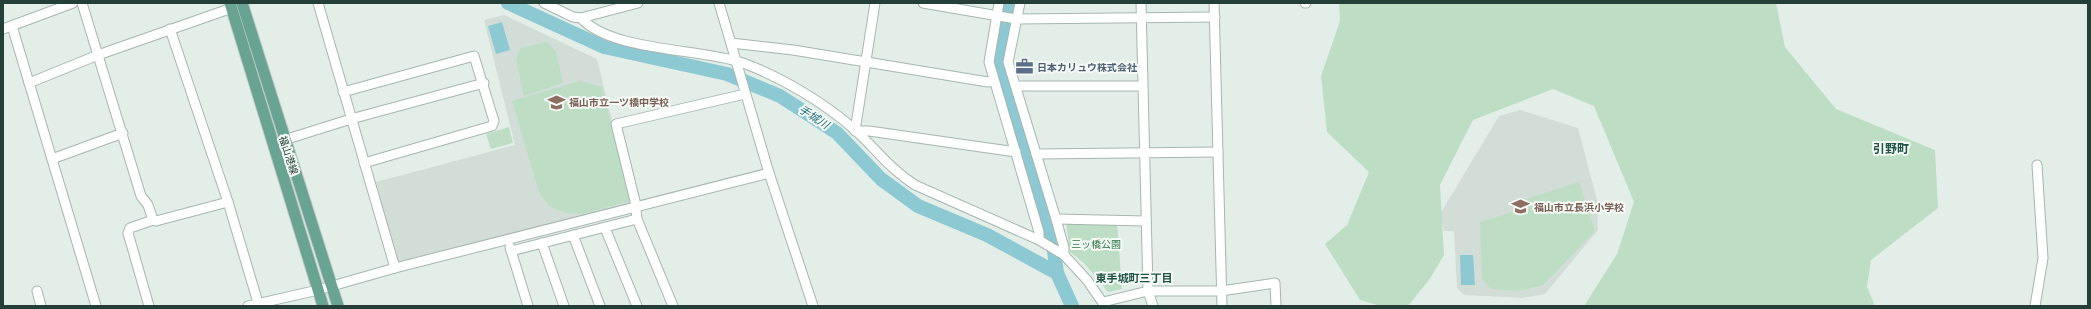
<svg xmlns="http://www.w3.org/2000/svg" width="2091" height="309" font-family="Arial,'Noto Sans JP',sans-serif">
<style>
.built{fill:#d2ddd8}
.green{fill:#bddec5}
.water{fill:#8dc9d2}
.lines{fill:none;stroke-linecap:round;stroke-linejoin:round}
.river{stroke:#8dc9d2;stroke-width:14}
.minor-casing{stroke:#a6b6b0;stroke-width:11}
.major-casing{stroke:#c1c9c7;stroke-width:13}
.minor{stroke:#fff;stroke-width:9}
.major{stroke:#69a392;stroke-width:11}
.labels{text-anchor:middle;stroke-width:4;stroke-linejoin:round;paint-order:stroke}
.service-label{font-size:10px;font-weight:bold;fill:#4e5e75;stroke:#f5faf7;text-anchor:start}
.education-label{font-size:10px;font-weight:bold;fill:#785e54;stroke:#f5faf7;text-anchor:start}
.street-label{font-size:10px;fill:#233f37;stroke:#f5faf7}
.park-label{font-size:10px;fill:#2d7647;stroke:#f5faf7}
.water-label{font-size:11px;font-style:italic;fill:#1d6f7c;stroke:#f5faf7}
.neighbourhood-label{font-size:11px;font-weight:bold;fill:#1f5244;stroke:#f5faf7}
.quarter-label{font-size:12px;font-weight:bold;fill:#1f5244;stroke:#f5faf7}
</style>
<rect width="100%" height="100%" fill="#e4eee9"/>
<g class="built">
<path d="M504 15 597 59 632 202 398 262 376 182 515 145 484 20Z"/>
<path d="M1520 110 1578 128 1597 200 1598 230 1545 294 1522 298 1464 295 1457 288 1454 231H1444L1440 214 1499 116Z"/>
</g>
<g class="green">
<path d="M1339 3H1776L1785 47 1836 109 1935 150 1938 208 1871 260 1867 287 1875 306H1584L1617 254 1634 202 1594 106 1553 89 1473 120 1440 185 1444 255 1429 280 1408 306H1381L1360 300 1325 244 1347 225 1369 172 1327 132 1321 76 1340 21Z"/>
<path d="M547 42 556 51 563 83 524 96 516 60 520 48Z"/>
<path d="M580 81 602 87 630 201 583 214 567 213 550 207 539 192 512 101Z"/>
<path d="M509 127 513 143 491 149 486 134Z"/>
<path d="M1579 182 1595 231 1543 285 1519 291 1491 289 1482 279 1480 222 1513 212 1511 204Z"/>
<path d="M1117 222 1122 289 1108 292 1085 264 1070 252 1066 223Z"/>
</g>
<g class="water">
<path d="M502 22 510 50 496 54 488 26Z"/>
<path d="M1460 255H1473L1475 285H1461Z"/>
</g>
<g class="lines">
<g class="river">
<path d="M508 3 604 47 727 74 780 96 837 133 881 179 918 206 987 235 1057 273"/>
<path d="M1009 3 998 63 1052 237 1057 273 1072 306"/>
</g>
<defs>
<g id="minor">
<path d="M82 3 141 196 148 205 153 220 156 221 228 202"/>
<path d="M318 3 395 268"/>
<path d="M544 3 573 17 581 18 638 3"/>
<path d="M719 3 769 173 813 306"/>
<path d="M875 3 855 131H869L1016 152"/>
<path d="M923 3 1016 19 1215 17"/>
<path d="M999 3 989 62 1039 232V240L1064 255 1087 280 1105 306"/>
<path d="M1020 3 1008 62 1056 219 1064 248V255"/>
<path d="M1141 3 1148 291 1153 306"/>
<path d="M1214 3 1222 306"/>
<path d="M1305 3H1306"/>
<path d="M581 18C612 52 700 48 743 63 781 77 825 103 855 130 876 149 890 169 915 185L1039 240"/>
<path d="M12 26 96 306"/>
<path d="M3 29 73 3"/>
<path d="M170 29 228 202 259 306"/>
<path d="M731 43 793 50 988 82 994 81"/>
<path d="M29 83 98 55 232 8"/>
<path d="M1016 86H1142"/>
<path d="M343 92 474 56 494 121 492 126 364 163"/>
<path d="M284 140 351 119 484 83"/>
<path d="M1036 154 1218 152"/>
<path d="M52 159 123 133"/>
<path d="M1056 219 1146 221"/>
<path d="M605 228 637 306"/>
<path d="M573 235 600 306"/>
<path d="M542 243 564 306"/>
<path d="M510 247 528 306"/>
<path d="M511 251 637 219"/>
<path d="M37 291 41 306"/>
<path d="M1103 302 1148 291H1221L1275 283 1276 306"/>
<path d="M149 306 128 233 130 228 153 220"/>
<path d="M248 306 318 290 395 268 769 173"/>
<path d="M673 306 637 219 635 201 616 124 745 94"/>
<path d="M2035 306 2043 258 2037 165"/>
</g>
<g id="major">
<path d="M230 3 323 306"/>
<path d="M242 3 338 306"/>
</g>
</defs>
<use href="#minor" class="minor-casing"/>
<use href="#major" class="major-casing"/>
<use href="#minor" class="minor"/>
<use href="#major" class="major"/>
</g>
<defs>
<symbol id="office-bare" viewBox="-9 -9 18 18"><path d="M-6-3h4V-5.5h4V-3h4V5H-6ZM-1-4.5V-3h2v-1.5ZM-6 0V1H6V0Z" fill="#5c6f8a" stroke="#f5faf7" stroke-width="2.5" paint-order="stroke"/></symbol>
<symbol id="school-bare" viewBox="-9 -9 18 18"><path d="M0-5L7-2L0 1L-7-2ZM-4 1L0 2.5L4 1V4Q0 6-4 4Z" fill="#8d6e63" stroke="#f5faf7" stroke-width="2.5" paint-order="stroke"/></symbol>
</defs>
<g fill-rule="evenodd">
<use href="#office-bare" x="1012" y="54" width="25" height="25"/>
<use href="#school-bare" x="544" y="90" width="25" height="25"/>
<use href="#school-bare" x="1508" y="194" width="25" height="25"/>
</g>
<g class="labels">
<g class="service-label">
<text x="1037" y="71">日本カリュウ株式会社</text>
</g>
<g class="education-label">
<text x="569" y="106">福山市立一ツ橋中学校</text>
<text x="1534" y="211">福山市立長浜小学校</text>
</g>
<g class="street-label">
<text transform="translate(289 155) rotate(72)" y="4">福山港線</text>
</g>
<g class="park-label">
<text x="1096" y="248">三ッ橋公園</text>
</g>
<g class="water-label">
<text transform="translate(814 117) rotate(33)" y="4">手城川</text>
</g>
<g class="neighbourhood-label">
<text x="1134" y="282">東手城町三丁目</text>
</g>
<g class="quarter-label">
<text x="1891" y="153">引野町</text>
</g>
</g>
<rect width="2091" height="309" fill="none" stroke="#233f37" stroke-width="8"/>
</svg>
